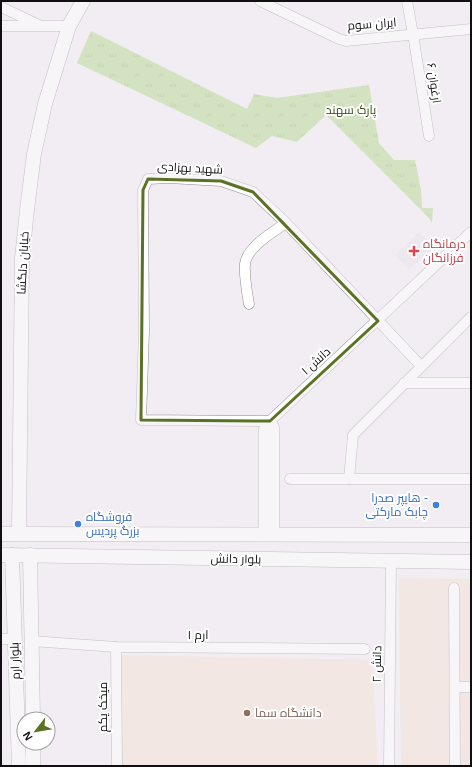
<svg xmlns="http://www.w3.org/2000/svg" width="472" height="767" font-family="Arial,Cairo,sans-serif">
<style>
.built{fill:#e8e0ed}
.education{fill:#f4e0d1}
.park{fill:url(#park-tufts)}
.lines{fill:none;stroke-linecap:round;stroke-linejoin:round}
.street-casing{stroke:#8f8b91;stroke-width:11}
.secondary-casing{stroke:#8f8b91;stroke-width:15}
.street{stroke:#fff;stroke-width:10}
.secondary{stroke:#fff;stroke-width:14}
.marked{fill:none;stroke:#5a7223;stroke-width:3;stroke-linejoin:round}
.health-dot{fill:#e0444e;stroke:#fff;stroke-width:1.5}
.shop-dot{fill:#3f7fe0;stroke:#fff;stroke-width:1.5}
.education-dot{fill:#8d6e63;stroke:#fff;stroke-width:1.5}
.labels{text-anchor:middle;stroke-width:4;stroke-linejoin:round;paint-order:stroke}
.street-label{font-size:12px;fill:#110f11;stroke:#fff}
.park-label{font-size:12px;fill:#334d0b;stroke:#fff}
.health-label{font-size:12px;fill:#be3a42;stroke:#fff;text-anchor:start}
.shop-label{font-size:12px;fill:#366cbe;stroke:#fff;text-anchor:end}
.education-label{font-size:12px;fill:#785e54;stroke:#fff;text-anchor:start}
</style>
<defs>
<pattern id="park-tufts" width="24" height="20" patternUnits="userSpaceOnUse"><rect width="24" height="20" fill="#afd683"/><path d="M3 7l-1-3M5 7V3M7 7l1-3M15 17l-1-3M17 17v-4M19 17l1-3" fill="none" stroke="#96b670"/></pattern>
</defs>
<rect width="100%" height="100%" fill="#f1edf3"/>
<path class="built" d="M419 232 433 247 409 270 395 255Z"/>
<g class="education">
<path d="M399 578 471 579V766H401Z"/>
<path d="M119 655 372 660 378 766H120Z"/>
</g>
<path class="park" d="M91 31 247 109 254 94 277 98 369 85 379 143 394 160H415L421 190 422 208H433L432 223 429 218 326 115 297 142 272 136 256 148 77 63Z"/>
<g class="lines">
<defs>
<g id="street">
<path d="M260 1 339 39 346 41 471 29"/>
<path d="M407 1 413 34 429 136"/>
<path d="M1 7 39 25"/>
<path d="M1 26H69"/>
<path d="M249 304C247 292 244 277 245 264 247 247 273 232 286 223"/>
<path d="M404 383H471"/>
<path d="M270 421 141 420 144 331 143 190 148 179 169 178 221 181 253 192 286 223 421 366"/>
<path d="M270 421 274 427V535"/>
<path d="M290 479H471"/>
<path d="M349 479 353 435 471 317"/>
<path d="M264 535V429L270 421 471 232"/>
<path d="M454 588 455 766"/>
<path d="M1 639H15"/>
<path d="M31 641 116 647 365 649"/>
<path d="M116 647 117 766"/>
<path d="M455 687H471"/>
<path d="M389 766 391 561"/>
</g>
<g id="secondary">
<path d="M19 533 22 258 27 210 34 154 45 104 69 26 83 1"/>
<path d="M1 534 471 535"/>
<path d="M1 555 471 562"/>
<path d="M12 555 19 766"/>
<path d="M30 555 33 719"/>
<path d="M33 743V766"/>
</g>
</defs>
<use href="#street" class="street-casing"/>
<use href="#secondary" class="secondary-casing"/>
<use href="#street" class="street"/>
<use href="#secondary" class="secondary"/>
</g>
<path d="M0 0H472V767H0ZM148 179 221 181 253 192 378 321 270 421 141 420 143 190Z" fill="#f1edf3" fill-opacity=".55" fill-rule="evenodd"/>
<path class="marked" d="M148 179 221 181 253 192 378 321 270 421 141 420 143 190Z"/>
<path class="health-dot" d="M412 245h4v4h4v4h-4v4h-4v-4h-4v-4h4z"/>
<g class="shop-dot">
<circle cx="436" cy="505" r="4"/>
<circle cx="78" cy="524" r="4"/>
</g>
<circle class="education-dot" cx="247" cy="713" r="4"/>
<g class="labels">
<g class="street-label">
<text transform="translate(372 24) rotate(-4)" y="4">ایران سوم</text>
<text transform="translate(434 83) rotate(82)" y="4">ارغوان ۶</text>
<text transform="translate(190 168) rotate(3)" y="4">شهید بهزادی</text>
<text transform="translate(23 263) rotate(-87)" y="4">خیابان دلگشا</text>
<text transform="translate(316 361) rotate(-42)" y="4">دانش ۱</text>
<text transform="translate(236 559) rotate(1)" y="4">بلوار دانش</text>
<text x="198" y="639">ارم ۱</text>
<text transform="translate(15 661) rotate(-92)" y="4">بلوار ارم</text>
<text transform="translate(377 664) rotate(-89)" y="4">دانش ۲</text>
<text transform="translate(103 707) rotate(-90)" y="4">میخک یکم</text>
</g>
<g class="park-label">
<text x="351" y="114">پارک سهند</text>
</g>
<g class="health-label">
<text x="423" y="248">درمانگاه<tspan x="423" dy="14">فرزانگان</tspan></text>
</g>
<g class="shop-label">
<text x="428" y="502">هایپر صدرا -<tspan x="428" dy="14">چابک مارکتی</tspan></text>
<text x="86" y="521" text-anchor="start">فروشگاه<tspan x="86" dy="14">بزرگ پردیس</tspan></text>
</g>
<g class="education-label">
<text x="255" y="717">دانشگاه سما</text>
</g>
</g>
<rect width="472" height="767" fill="none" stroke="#110f11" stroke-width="4"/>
<g transform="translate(36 731) rotate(239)"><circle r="19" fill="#ffffff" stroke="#a09fa0"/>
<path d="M0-3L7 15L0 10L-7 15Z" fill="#5a7223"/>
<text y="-6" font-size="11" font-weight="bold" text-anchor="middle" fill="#110f11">N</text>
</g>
</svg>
